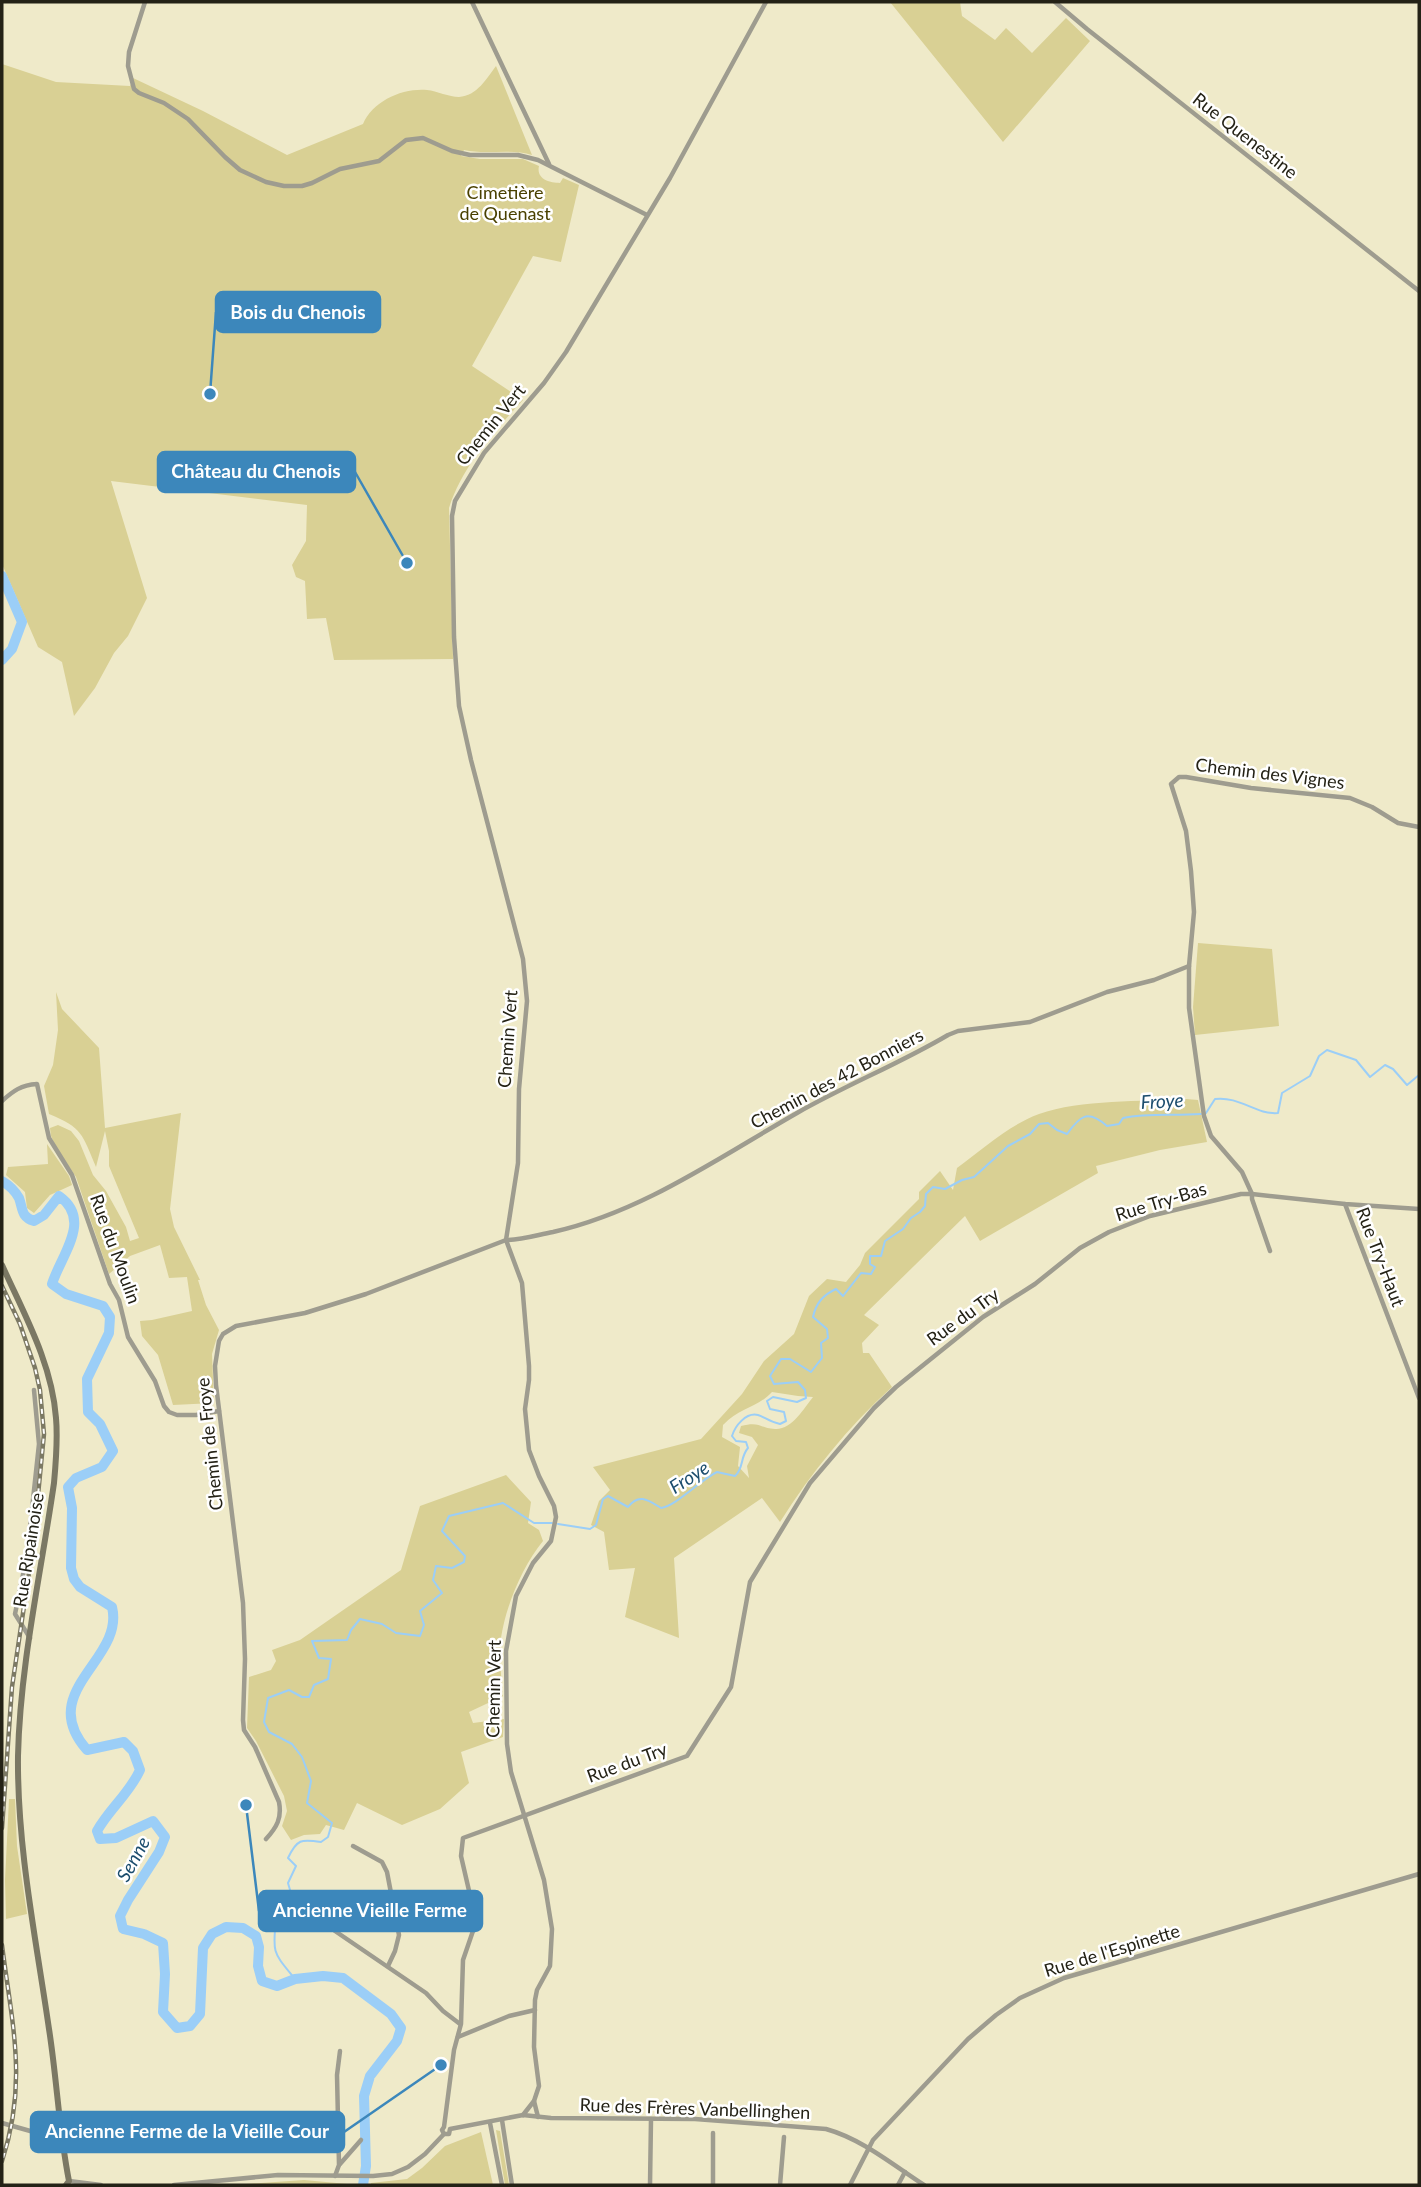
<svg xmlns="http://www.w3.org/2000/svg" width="1421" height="2187" font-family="Lato,sans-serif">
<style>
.green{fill:#d9d094;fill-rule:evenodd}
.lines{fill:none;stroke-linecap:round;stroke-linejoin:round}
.stream{stroke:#9bcef7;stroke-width:2}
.river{stroke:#9bcef7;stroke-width:10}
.street{stroke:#9e9c8f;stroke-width:4.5}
.secondary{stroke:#7b7864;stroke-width:6}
.rail-casing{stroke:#7c7964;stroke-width:4.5}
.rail{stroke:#fff;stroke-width:2;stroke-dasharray:5;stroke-linecap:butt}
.labels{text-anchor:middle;stroke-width:5;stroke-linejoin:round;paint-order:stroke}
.street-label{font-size:18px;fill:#242216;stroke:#fff}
.park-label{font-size:18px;fill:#4a4101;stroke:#fff}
.water-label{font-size:19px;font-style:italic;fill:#1c4d6e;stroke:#fff}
.leader{fill:none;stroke:#3c87bb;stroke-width:2.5}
.callout-dot{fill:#3c87bb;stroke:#fff;stroke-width:2.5}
.callout{fill:#3c87bb;stroke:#3c87bb;stroke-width:2.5}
.callout-label{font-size:19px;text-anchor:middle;font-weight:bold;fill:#fff}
</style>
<rect width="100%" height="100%" fill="#efeac9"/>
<g class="green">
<path d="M890 2H960L962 16 995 40 1006 28 1032 53 1066 18 1090 41 1003 142Z"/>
<path d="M2 64 56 82 130 86 133 78 203 111 287 155 363 124C373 101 402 88 427 90 437 91 449 97 459 97 477 96 487 78 496 66L532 155C512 148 486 155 464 150L461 156 480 159H523L539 166C536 179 549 183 560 183L563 178 579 185 561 262 533 256 472 366 523 400C494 432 463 465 449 508L453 659 334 660 326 618 307 619 305 581 296 577 292 565 306 541 307 505 111 481 147 598 128 636 114 653 95 688 74 716 62 662 38 647 2 564Z"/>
<path d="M1198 943 1272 949 1279 1026 1195 1035 1193 1007Z"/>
<path d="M56 992 62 1009 99 1048 105 1128 181 1113 170 1209 174 1227 200 1280H198L206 1305 219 1330 212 1354 214 1403 173 1405 158 1355 142 1336 140 1321 152 1320 192 1311 187 1277 169 1278 160 1245 130 1256 109 1274 76 1177 56 1147 51 1136 50 1128 58 1125 71 1131 79 1141 93 1175 106 1191 126 1227 130 1241 139 1238 109 1166V1151L105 1131 96 1167C82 1134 83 1128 49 1114L44 1086 53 1065 58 1030Z"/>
<path d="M1186 1099 1198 1100 1207 1142 1160 1150 1096 1166 1098 1173 980 1241 965 1216 864 1315 879 1325 862 1343 863 1353H869L892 1387C848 1427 811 1473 780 1522L762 1498 674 1558 679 1638 625 1617 635 1568 609 1570 604 1532 591 1525 599 1501 610 1490 593 1467 701 1439 742 1394 764 1361 794 1334 809 1296 827 1279 846 1282 860 1265 865 1253 919 1199V1192L940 1171 953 1190 957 1168C983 1149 1009 1125 1039 1114 1081 1099 1142 1102 1186 1099ZM772 1392 798 1396 813 1397C804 1408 792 1430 775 1429 759 1428 760 1421 741 1426L739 1433 752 1437 758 1445 747 1466 749 1478 738 1466 740 1447 722 1437 723 1425C740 1407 756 1409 772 1392Z"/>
<path d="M47 1144 69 1176 72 1185 50 1195 34 1213 27 1208 25 1192 6 1175 8 1167 48 1164Z"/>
<path d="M506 1475 531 1502 528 1523 539 1530 543 1541C521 1568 503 1612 500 1647 499 1663 502 1680 503 1696L469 1712 473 1723 504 1719 503 1737 461 1752 469 1783 440 1809 402 1825 357 1803 344 1830 326 1825 320 1834 304 1835 291 1840 282 1826 287 1811 284 1796 256 1741 247 1728 249 1677 271 1670 276 1661 272 1650 300 1640 401 1570 420 1506Z"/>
<path d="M9 1799H15L17 1846 27 1914 6 1919 5 1880Z"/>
<path d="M496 2130 500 2131 509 2185H505Z"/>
<path d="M481 2132 493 2185H371V2183L407 2179 422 2168 445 2146Z"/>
<path d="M304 2180 358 2185H232Z"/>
</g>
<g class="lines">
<g class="stream">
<path d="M1206 1113 1215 1099C1240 1096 1256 1115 1278 1113L1282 1093 1310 1076 1319 1056 1327 1050 1356 1060 1370 1077 1385 1065 1393 1069 1407 1085 1419 1075"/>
<path d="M558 1524 590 1529 596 1525 603 1499 608 1496 628 1507C639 1493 648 1500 661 1508 676 1506 700 1480 717 1472L735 1476C744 1468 740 1457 748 1448L746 1442 736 1441 732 1436C735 1426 746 1412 758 1415 765 1417 769 1422 780 1424L786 1421 784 1412 770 1409 767 1401 773 1397 797 1402 806 1398 805 1390 798 1382 774 1384 770 1376 781 1359H790L811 1372 822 1358 821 1343 828 1338 827 1329 813 1317C816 1303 823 1295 836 1289L843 1296 861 1273 871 1274 875 1267 870 1264V1256H881L885 1241 903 1229 911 1218 920 1212 925 1206 926 1194 933 1187 945 1189 962 1180 974 1177 1008 1146 1030 1134 1039 1124 1048 1123 1057 1130 1067 1134C1080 1116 1087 1109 1107 1126L1119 1124 1123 1118C1148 1113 1174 1116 1201 1114"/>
<path d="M295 1979C274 1953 272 1954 276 1920L297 1914 288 1883 296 1866 288 1858C297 1839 301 1839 321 1842L328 1837 332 1823 307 1803 311 1781 302 1757 292 1744 269 1732 264 1722 268 1698 289 1690 302 1697H309L314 1685 328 1679 331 1659 319 1658 312 1641 347 1640 351 1630 360 1619 382 1624 396 1633 420 1636 424 1625 420 1611 442 1593 433 1580 436 1566 452 1568 464 1562 465 1556 442 1531 449 1516 503 1503 534 1523H552"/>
</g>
<g class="river">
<path d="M2 576 22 622 12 649 2 660"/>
<path d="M2 1181C9 1185 15 1191 19 1198 23 1209 21 1217 34 1221L44 1215 59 1196C93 1220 61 1255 52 1284L66 1294 103 1306 110 1317 109 1333 87 1379 88 1412 100 1424 113 1451 102 1467 76 1478 68 1487 72 1508 71 1568 74 1579 80 1587 112 1607C125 1660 35 1691 87 1750L124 1742 133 1751 140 1770C129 1794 110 1808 97 1831L100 1839 116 1838 153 1821 165 1837 159 1852 128 1900 120 1916 123 1929 144 1934 163 1943 165 1974 163 2012 177 2028 190 2026 200 2014 203 1948 212 1934 226 1927 243 1928 256 1936 259 1947 258 1966 262 1981 277 1986 295 1979 323 1976 343 1978 391 2014 401 2028 397 2041 370 2076 364 2096 366 2166 363 2185"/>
</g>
<g class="street">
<path d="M145 2 129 52 128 66 134 89 139 93 164 103 188 119 225 157 240 170 266 182 284 186H302L312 183 340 169 379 161 406 140 423 138 452 151 470 155H518L538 160 647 215"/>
<path d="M472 2 549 164"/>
<path d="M1055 2 1087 29 1419 291"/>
<path d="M2 1101C13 1091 21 1085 37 1084L49 1138 72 1175 110 1284 119 1300 128 1337 155 1381 164 1406 169 1412 177 1415H196L219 1411"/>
<path d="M1345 1204 1419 1398"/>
<path d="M1270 1251 1252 1199V1194L1242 1172 1211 1136 1204 1116 1189 1008V966L1194 912 1191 871 1186 831 1171 784 1179 777H1186L1251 788 1350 798 1372 807 1398 823 1419 827"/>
<path d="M30 1638 15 1614 27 1555 39 1444 34 1390"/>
<path d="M266 1839C277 1827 282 1818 279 1802L255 1747 244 1730 243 1720 245 1659 243 1603 216 1385 215 1366 219 1341 223 1334 236 1326 305 1313 366 1294 506 1240C522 1240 537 1235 553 1232 642 1212 718 1158 797 1113 846 1085 899 1064 948 1035L958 1031 1030 1022 1107 992 1154 980 1189 966"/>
<path d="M353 1846 382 1862 387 1872 399 1935 395 1951 388 1966"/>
<path d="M333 1916 335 1931 426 1993 443 2011 460 2024"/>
<path d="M458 2037 509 2016 535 2010"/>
<path d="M534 2101 538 2117"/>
<path d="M523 2115 534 2101 539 2086 534 2047 535 2000 537 1990 550 1966 552 1929 544 1880 511 1772 507 1744 506 1651 516 1596 533 1563 551 1541 556 1517 554 1506 539 1476 529 1450 525 1409 529 1380V1366L522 1283 506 1240 518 1163 519 1089 527 1001 523 959 471 760 459 706 454 637 452 516 455 501 484 453 544 383 566 352 670 178 766 2"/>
<path d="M502 2120 512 2185"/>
<path d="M2 2123 62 2140"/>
<path d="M490 2123 502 2185"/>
<path d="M444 2134 442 2130 444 2127 454 2050 461 2024 463 1960 474 1928 473 1908 461 1856 463 1838 687 1756 731 1687 750 1582 810 1483 874 1408 896 1387 983 1317 1035 1284 1080 1248 1109 1232 1150 1216 1241 1194H1252L1345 1204 1419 1209"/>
<path d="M340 2164 361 2140"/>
<path d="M335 2176 339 2165 337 2075 340 2051"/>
<path d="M69 2181 101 2185"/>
<path d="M174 2185 278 2175 373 2176 392 2174 408 2167 425 2154 444 2134H449L450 2129 523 2115 551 2118 695 2119 826 2129C862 2139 893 2165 924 2185"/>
<path d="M650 2185 651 2119"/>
<path d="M713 2185V2133"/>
<path d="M780 2185 784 2137"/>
<path d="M850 2185 873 2140 968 2039 996 2015 1020 1998 1064 1978 1419 1874"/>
<path d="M898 2185 905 2172"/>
</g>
<path class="secondary" d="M2 1265C24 1314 52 1363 56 1418 58 1440 56 1461 54 1483 41 1573 20 1665 18 1756 17 1847 36 1939 49 2029 57 2080 59 2131 69 2181L66 2185"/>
<defs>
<g id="rail">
<path d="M2 1286 20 1324 35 1368 40 1390 44 1434 33 1546 12 1687 2 1828"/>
<path d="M2 1945C12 2025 28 2082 2 2161"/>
</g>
</defs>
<use href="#rail" class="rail-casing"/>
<use href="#rail" class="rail"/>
</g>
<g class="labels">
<g class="street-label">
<text transform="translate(1245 136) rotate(38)" y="6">Rue Quenestine</text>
<text transform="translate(491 425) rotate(-51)" y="6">Chemin Vert</text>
<text transform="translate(1270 774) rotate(7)" y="6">Chemin des Vignes</text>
<text transform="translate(508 1039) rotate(-86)" y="6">Chemin Vert</text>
<text transform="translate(837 1079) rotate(-28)" y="6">Chemin des 42 Bonniers</text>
<text transform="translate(1161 1202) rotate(-17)" y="6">Rue Try-Bas</text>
<text transform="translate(115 1249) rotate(70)" y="6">Rue du Moulin</text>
<text transform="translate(1380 1257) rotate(69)" y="6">Rue Try-Haut</text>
<text transform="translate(963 1317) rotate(-36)" y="6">Rue du Try</text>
<text transform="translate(210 1444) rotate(-96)" y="6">Chemin de Froye</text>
<text transform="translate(29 1550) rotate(-81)" y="6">Rue Ripainoise</text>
<text transform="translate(494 1689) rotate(-89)" y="6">Chemin Vert</text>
<text transform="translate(627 1763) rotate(-20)" y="6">Rue du Try</text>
<text transform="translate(1112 1951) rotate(-17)" y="6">Rue de l'Espinette</text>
<text transform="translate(695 2109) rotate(2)" y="6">Rue des Frères Vanbellinghen</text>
</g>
<g class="park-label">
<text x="505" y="199">Cimetière<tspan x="505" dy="21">de Quenast</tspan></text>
</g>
<g class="water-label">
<text transform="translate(1162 1101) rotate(-3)" y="7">Froye</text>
<text transform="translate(689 1477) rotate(-33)" y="7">Froye</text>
<text transform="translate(133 1859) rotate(-61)" y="7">Senne</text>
</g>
</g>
<path class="leader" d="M210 394L216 312M407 563L355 472M246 1805L259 1911M441 2065L344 2132"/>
<g class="callout-dot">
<circle cx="210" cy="394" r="7"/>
<circle cx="407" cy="563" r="7"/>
<circle cx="246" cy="1805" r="7"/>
<circle cx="441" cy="2065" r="7"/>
</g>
<g class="callout">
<rect x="216" y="292" width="164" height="40" rx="7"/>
<rect x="158" y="452" width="197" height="40" rx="7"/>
<rect x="259" y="1891" width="223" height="40" rx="7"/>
<rect x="31" y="2112" width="313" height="40" rx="7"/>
</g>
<g class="callout-label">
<text x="298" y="319">Bois du Chenois</text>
<text x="256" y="478">Château du Chenois</text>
<text x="370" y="1917">Ancienne Vieille Ferme</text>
<text x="187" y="2138">Ancienne Ferme de la Vieille Cour</text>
</g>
<rect width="1421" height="2187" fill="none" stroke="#242216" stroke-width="7"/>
</svg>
